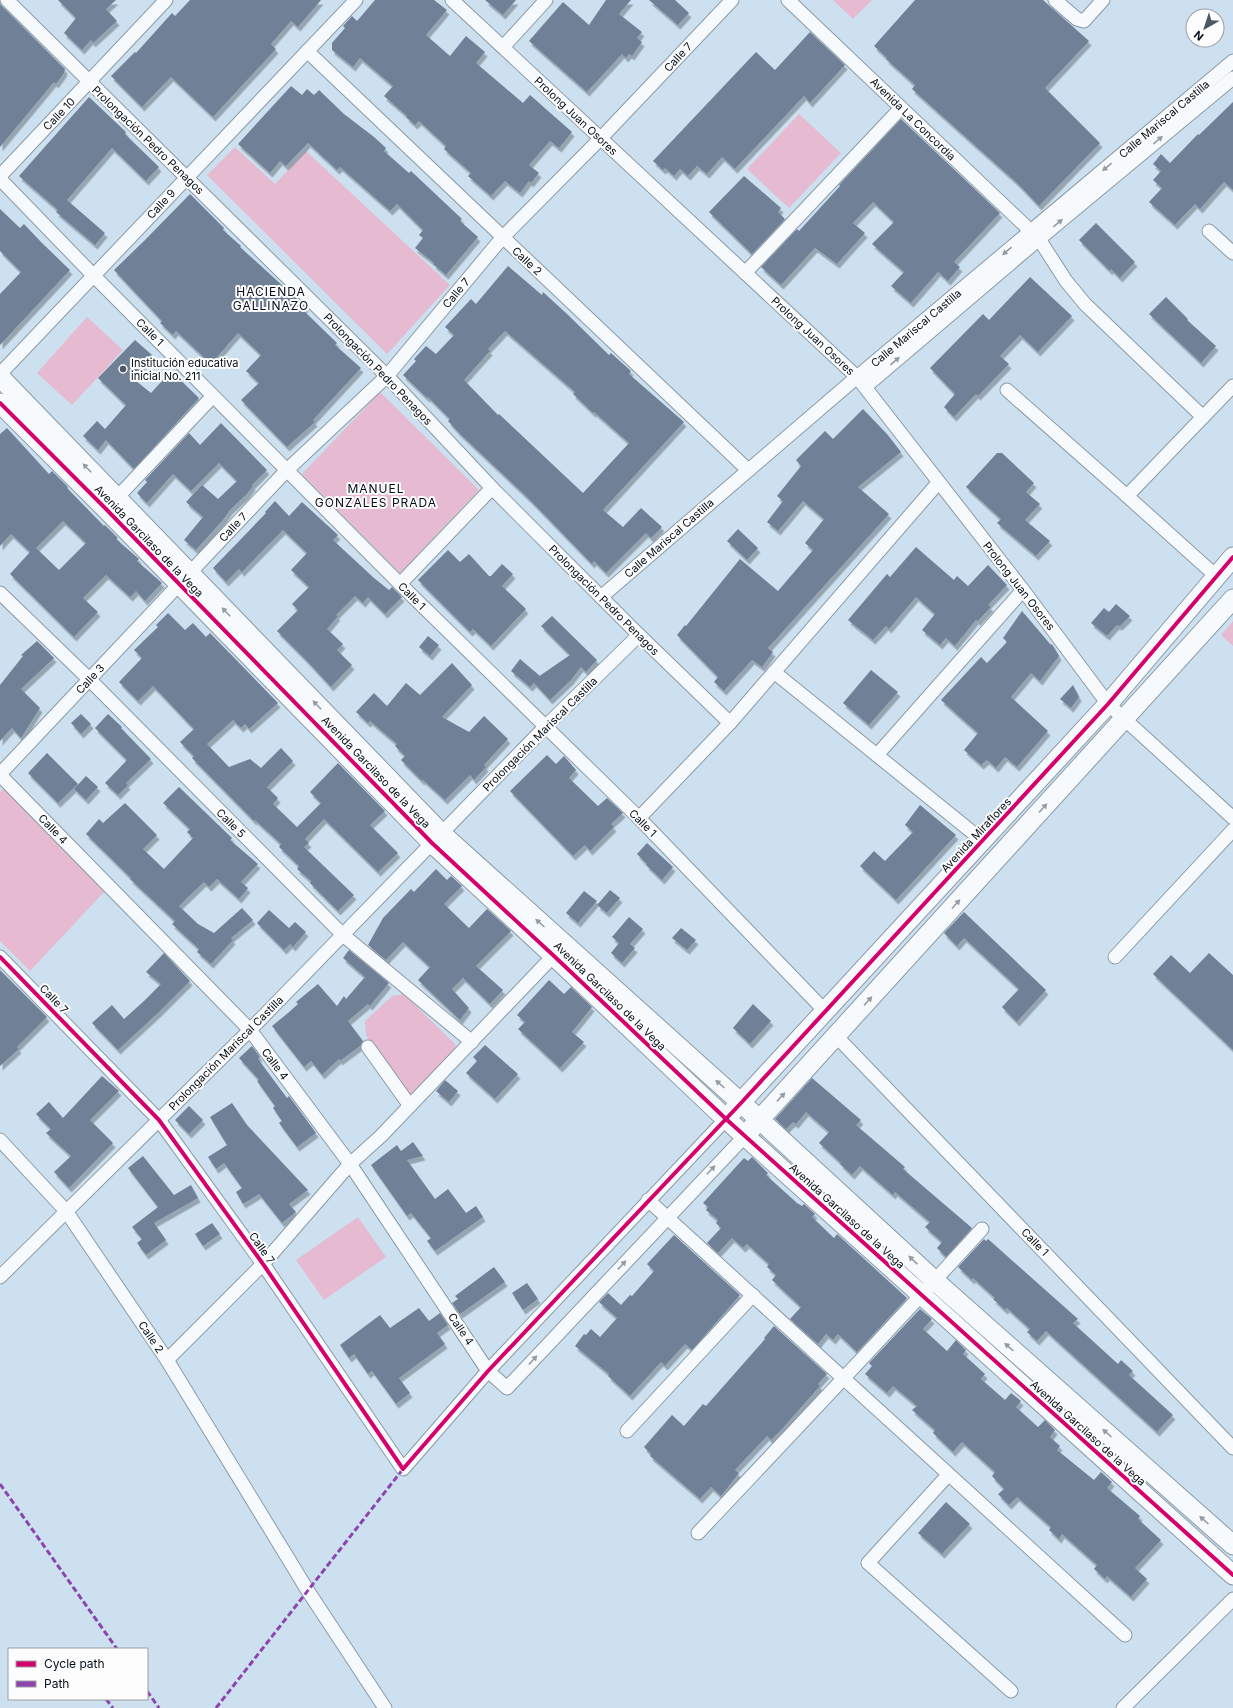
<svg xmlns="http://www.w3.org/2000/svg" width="1233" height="1708" font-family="Inter,sans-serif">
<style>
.green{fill:#e6bbd1}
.building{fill:#708096;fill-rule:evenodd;filter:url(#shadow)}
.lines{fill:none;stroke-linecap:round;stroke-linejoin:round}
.street-casing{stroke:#8b9aa6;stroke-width:15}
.secondary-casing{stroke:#8b9aa6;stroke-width:21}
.street{stroke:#f7fafd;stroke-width:13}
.secondary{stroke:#f7fafd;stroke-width:19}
.quiet{stroke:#8e44ad;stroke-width:3;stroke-dasharray:6 3;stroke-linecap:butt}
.cycleway-casing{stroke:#fdfdfd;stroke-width:6}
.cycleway{stroke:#d6006c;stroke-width:4}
.oneway{fill:#959ca1}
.poi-dot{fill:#495863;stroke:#fdfdfd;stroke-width:1.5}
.labels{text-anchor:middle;stroke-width:4;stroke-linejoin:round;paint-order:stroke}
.street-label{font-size:11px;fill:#030e17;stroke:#fdfdfd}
.poi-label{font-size:11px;fill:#030e17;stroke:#fdfdfd;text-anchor:start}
.neighbourhood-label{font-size:12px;letter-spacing:1px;fill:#030e17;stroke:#fdfdfd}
</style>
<defs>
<filter id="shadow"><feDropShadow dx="2.5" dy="4.5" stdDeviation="0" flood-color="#0004"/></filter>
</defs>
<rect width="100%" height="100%" fill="#cce0f0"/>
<g class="green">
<path d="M833 0H872L853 19Z"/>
<path d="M799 114 841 153 789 208 747 169Z"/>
<path d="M235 147 275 184 306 151 450 285 387 354 207 175Z"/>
<path d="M87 317 123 350 72 405 37 373Z"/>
<path d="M380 392 479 490 400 573 302 474Z"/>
<path d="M1233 621V646L1221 635Z"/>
<path d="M4 788 105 891 30 971 0 941V792Z"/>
<path d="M404 994 456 1045 455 1048 413 1095 405 1094 366 1035 365 1021 392 996Z"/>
<path d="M358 1217 386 1257 324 1300 296 1260Z"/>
</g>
<g class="building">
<path d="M58 0H116L106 9 117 21 93 43 91 40 82 50 64 33 76 18Z"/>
<path d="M190 0H321L298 27 291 21 271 44 276 49 213 117 171 77 142 107 111 76 135 52 136 53 172 13 175 16Z"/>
<path d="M375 0H434L447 10 426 35 450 56 466 36 485 52 476 63 523 103 530 95 572 132 559 148 550 141 529 165 539 173 531 183 529 181 520 193 505 181 491 196 468 176 471 173 444 149 446 146 419 121 415 125 406 117 407 116 384 96 393 86 360 58 353 67 332 50V43L345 28 343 26 352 16 357 21Z"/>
<path d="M485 0H516L503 15Z"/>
<path d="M606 0H631L619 14 642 32 637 38 642 42 632 56 629 54 626 58 622 54 587 92 529 41 563 2 589 25Z"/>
<path d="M649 0H675L689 13 678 25Z"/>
<path d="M915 0H1043L1089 41 1045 88 1100 143 1039 206 1017 183 912 89 915 85 886 59 887 58 874 46Z"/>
<path d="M0 4 65 69 64 73 56 84 54 82 0 147Z"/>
<path d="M810 32 845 65 810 103 804 96 735 169 722 157 707 174 697 166 688 176 680 169 674 176 665 168 663 170 653 161 756 52 775 70Z"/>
<path d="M291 86 302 95 307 89 314 95 319 90 344 114 374 137 386 148 384 151 409 173 411 171 462 219 460 221 478 237 446 275 433 264 434 263 415 248 423 238 419 235 423 230 397 204 390 211 340 167 337 170 308 143 286 166 280 161 270 173 238 144Z"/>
<path d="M89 97 126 132 125 134 159 167 146 181 112 148 67 200 105 233 95 245 56 212 58 210 19 176Z"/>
<path d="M1233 102V190L1224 182 1200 209 1195 204 1175 225 1149 202 1162 188 1153 180 1161 171 1153 164 1161 154 1170 163 1198 134 1199 135Z"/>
<path d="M901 119 1000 213 954 262 960 267 948 281 938 272 911 303 891 286 904 272 872 244 894 222 873 202 853 223 865 233 837 264 815 248 781 285 761 267 797 229 799 231 840 186 839 185Z"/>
<path d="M744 176 781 208 778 212 785 219 752 254 709 212Z"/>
<path d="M190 194 224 228 223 230 241 246 240 247 306 307 303 310 337 343 335 345 361 368 313 420 315 422 287 447 241 400 259 383 246 371 261 355 238 333 211 364 176 331 173 335 160 323 162 321 114 270 145 240Z"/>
<path d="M0 209 20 228 24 224 41 242 70 270 0 345V294L21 272 0 251Z"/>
<path d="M1096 223 1135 262 1120 278 1111 269 1110 271 1079 240Z"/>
<path d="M508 266 542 295 543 292 566 313 609 355 611 353 631 371 629 374 684 422 603 510 623 527 641 508 662 527 651 538 646 533 606 573 594 561 592 564 529 499 459 433 448 421 450 419 428 397 427 398 403 375 416 361 414 359 426 346 436 354 454 335 445 327 471 299 476 304ZM505 331 575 392 573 394 593 413 594 412 629 443 583 493 499 414 498 415 464 380 490 351 488 349Z"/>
<path d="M1030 277 1072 316 1038 352 1020 335 1000 356 1009 364 978 396 976 394 954 417 944 407 955 394 930 368 983 314 989 320Z"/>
<path d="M1166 297 1188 319 1187 320 1216 346 1201 363 1149 314Z"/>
<path d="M135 340 152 355 131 377 151 393 171 371 199 398 134 469 106 440 98 450 83 436 97 421 105 429 126 405 98 378Z"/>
<path d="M863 409 887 434 901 452 858 487 889 514 768 648 773 652 762 667 752 660 724 691 714 682 718 677 677 635 685 625 686 626 740 559 778 591 813 550 805 543 824 519 803 501 778 531 767 522 783 501 777 496 801 466 796 460 825 431 833 439Z"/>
<path d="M221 423 267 470 252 485 253 486 247 494 230 510 223 520 196 550 184 540 203 517 186 502 202 485 218 499 237 481 219 463 191 491 173 474 147 503 137 493 147 482 145 480 189 433 200 445Z"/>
<path d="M7 428 49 474 52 471 68 487 67 488 104 526 105 525 118 538 116 539 139 559 137 561 162 583 145 601 136 591 130 597 106 575 83 598 98 612 74 637 10 574 30 552 11 534 0 546V434ZM63 521 86 543 59 570 36 548Z"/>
<path d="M997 453H1002L1034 483 1026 492 1040 504 1025 520 1050 541 1036 556 997 523 1001 519 966 487Z"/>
<path d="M275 501 289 516 302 502 338 535 333 540 374 578 389 590 392 587 402 597 385 614 368 597 363 603 355 596 336 615 338 616 327 629 343 644 337 650 352 665 331 687 307 661 277 631 298 610 292 604 309 587 291 570 307 553 283 530 242 572 239 569 226 582 213 568 266 513 265 512Z"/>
<path d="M738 529 758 548 747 560 727 541Z"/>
<path d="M916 547 954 580 957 576 968 586 988 565 1007 585 988 605 991 607 978 621 976 620 955 646 946 638 940 645 922 630 935 614 916 597 889 629 886 626 873 640 848 620 887 574 890 577Z"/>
<path d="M448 550 460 562 469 554 489 576H491L502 564 513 574 502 586 526 609 491 646 473 629 470 632 418 580Z"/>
<path d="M1116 604 1130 616 1120 626 1117 625 1107 636 1091 623 1104 608 1109 612Z"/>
<path d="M1022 611 1051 645 1052 644 1059 656 1040 681 1031 673 1011 697 1048 731 1017 767 1005 757 996 768 987 760 981 765 964 750 978 733 941 700 981 657 987 663 1007 642 1003 638Z"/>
<path d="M168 613 185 630 193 623 206 637 210 633 278 703 249 729 245 724 241 728 233 720 207 744 229 767 250 759 261 768 281 748 293 761 267 787 278 798 273 804 297 827 321 803 310 792 338 763 385 811 370 825 398 853 378 872 324 819 305 839 309 843 304 847 354 895 338 911 310 883 311 881 297 869 299 866 279 847 281 844 255 820 254 821 192 758 194 756 180 742 194 729 153 686 138 701 119 682 142 658 134 650 158 627 156 625Z"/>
<path d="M552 616 597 660 586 672 581 667 571 680 550 700 534 683 530 687 511 671 520 659 540 676 538 677 570 655 541 626Z"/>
<path d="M428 636 439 645 430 656 419 647Z"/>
<path d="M37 641 54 658 21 689 40 708 21 738 12 728 0 741V685L23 656 21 655Z"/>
<path d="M452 663 472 685 442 717 469 732 484 716 508 739 484 765 486 767 474 780 470 775 445 800 423 780 422 781 401 760 405 756 395 746 397 744 370 721 368 723 356 712 374 693 387 706 406 683 420 695Z"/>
<path d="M871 670 898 692 869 725 843 703Z"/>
<path d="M1073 685 1079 697 1071 708 1060 699Z"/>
<path d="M81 714 91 724 81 734 71 723Z"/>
<path d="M108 714 122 727 121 728 151 759 126 783 128 785 118 795 105 783 127 760 95 728Z"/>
<path d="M47 753 78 784 58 803 28 773Z"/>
<path d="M547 755 556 764 564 756 576 770 569 778 598 806 607 798 623 813 611 824 614 827 590 851 585 845 573 856 510 791Z"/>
<path d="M86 776 98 787 86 800 74 789Z"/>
<path d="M179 787 232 838 230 840 258 864 241 882 248 888 239 899 217 879 209 887 204 882 179 906 198 924 214 933 242 908 253 920 231 938 233 940 211 964 197 952 199 949 172 924 175 921 130 879 131 878 86 834 99 819 103 823 125 803 157 835 143 849 164 869 193 838 187 832 190 829 163 803Z"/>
<path d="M920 805 956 835 896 900 860 866 874 851 885 861 913 832 905 825Z"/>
<path d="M647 843 673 867 662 880 646 865 647 864 637 854Z"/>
<path d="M436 869 447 880 451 876 462 886 444 904 469 928 487 909 511 931 476 966 503 990 490 1004 463 978 452 989 469 1008 460 1020 418 980 430 967 403 942 386 960 368 945 383 918 411 889 414 892Z"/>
<path d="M610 890 620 898 607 913 597 905Z"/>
<path d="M584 891 597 901 578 923 566 913Z"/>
<path d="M269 910 289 928 295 922 306 932 293 947 290 944 284 950 257 923Z"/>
<path d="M964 912 1046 990 1017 1022 1002 1007 1019 989 964 938 957 946 944 933Z"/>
<path d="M629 917 643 929 630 944 635 948 622 963 611 953 619 943 612 937Z"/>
<path d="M681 928 696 940 687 950 672 938Z"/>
<path d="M349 950 389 983 370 1006 368 1004 348 1021 363 1041 360 1046 340 1061 339 1059 322 1075 311 1061 304 1067 272 1026 288 1013 298 1004 296 1002 318 984 337 1006 344 996 346 999 365 977 343 958Z"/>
<path d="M164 953 190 981 159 1012 118 1050 92 1023 112 1005 124 1019 144 1001 161 984 146 972Z"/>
<path d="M1209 953 1233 975V1050L1153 974 1171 955 1190 973Z"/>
<path d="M0 970 47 1017 17 1047 19 1049 0 1066Z"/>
<path d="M549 980 564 994 571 987 592 1007 572 1032 584 1042 560 1068 518 1029 525 1022 517 1015Z"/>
<path d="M753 1004 771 1021 750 1044 733 1028Z"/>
<path d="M485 1045 518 1074 495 1099 466 1073 477 1061 473 1057Z"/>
<path d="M252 1046 260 1057 258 1059 287 1098 289 1096 316 1133 297 1147 279 1123 282 1121 273 1108 275 1106 257 1081 259 1080 239 1058Z"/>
<path d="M102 1076 119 1091 90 1120 113 1143 69 1188 54 1172 71 1156 46 1133 51 1129 36 1114 49 1102 63 1118Z"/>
<path d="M812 1078 861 1120 856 1125 905 1167 903 1169 972 1228 946 1257 937 1248 942 1242 925 1227 930 1222 895 1192 893 1195 860 1166 852 1175 840 1164 841 1163 819 1143 829 1132 806 1112 796 1124 793 1122 786 1129 775 1119Z"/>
<path d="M445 1080 458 1091 449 1102 436 1091Z"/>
<path d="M232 1103 247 1125 308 1190 289 1204 296 1212 282 1223 259 1194 243 1204 236 1192 242 1188 224 1163 216 1169 208 1157 227 1145 210 1117Z"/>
<path d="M189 1106 203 1120 189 1134 175 1120Z"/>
<path d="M413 1142 423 1156 407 1160 435 1199 448 1189 466 1213 476 1206 483 1217 435 1251 427 1241 431 1238 411 1213 407 1216 371 1165 397 1145 401 1151Z"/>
<path d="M143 1156 174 1195 191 1185 198 1198 154 1223 166 1240 146 1255 137 1243 142 1239 132 1227 158 1207 128 1168Z"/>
<path d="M752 1157 768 1173 766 1175 797 1203 802 1206 804 1204 815 1214 812 1217 834 1238 837 1234 907 1298 857 1352 838 1334 833 1340 826 1334 818 1344 790 1319 801 1307 772 1280 776 1275 767 1267 769 1264 747 1244 743 1248 732 1238 718 1253 707 1243 721 1228 716 1223 718 1220 706 1210 708 1207 703 1203 744 1158 748 1161Z"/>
<path d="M212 1223 220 1234 203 1246 195 1234Z"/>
<path d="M674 1235 740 1295 692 1350 685 1344 665 1366 661 1362 630 1396 608 1376 609 1374 575 1346 584 1334 586 1335 591 1329 600 1337 617 1318 599 1302 608 1293 621 1305 630 1295 632 1296 654 1271 647 1264Z"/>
<path d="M984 1239 986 1241 988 1239 1078 1319 1073 1323 1118 1364 1121 1360 1133 1371 1129 1375 1173 1415 1157 1432 1046 1331 1037 1341 1027 1332 1030 1329 1007 1308 1005 1310 993 1299 995 1298 973 1278 972 1280 958 1267Z"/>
<path d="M494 1267 505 1282 460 1314 452 1303 458 1299 455 1296Z"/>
<path d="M527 1283 538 1299 523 1310 512 1293Z"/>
<path d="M419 1308 429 1321 440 1313 448 1325 437 1333 445 1344 399 1378 410 1393 396 1404 372 1371 368 1374 354 1354 349 1358 340 1345 380 1315 390 1328Z"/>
<path d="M920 1309 932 1319 923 1329 947 1351 956 1340 966 1350 963 1354 985 1374 981 1379 1005 1400 1011 1393 1021 1401 1016 1407 1038 1427 1045 1420 1055 1430 1050 1437 1060 1446 1057 1450 1094 1480 1101 1472 1112 1482 1107 1488 1140 1516 1138 1519 1161 1540 1135 1568 1147 1579 1131 1597 1107 1576 1105 1579 1094 1569 1097 1565 1062 1534 1059 1539 1049 1530 1051 1527 1017 1497 1009 1505 998 1494 1004 1489 992 1476 995 1472 962 1442 953 1452 933 1433 935 1430 912 1410 917 1406 893 1386 887 1393 865 1374 872 1366 869 1363Z"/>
<path d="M774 1326 827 1374 818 1384 820 1386 782 1429 771 1440 767 1436 735 1470 739 1473 721 1496 711 1487 700 1499 650 1456 651 1454 644 1447 672 1415 684 1426 703 1404 706 1406 765 1339 764 1338Z"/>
<path d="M946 1502 970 1524 942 1554 918 1533Z"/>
</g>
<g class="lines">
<defs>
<g id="street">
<path d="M7 0 387 376 492 488 639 635 730 723"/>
<path d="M452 0 857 377 1023 590 1108 704 1233 818"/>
<path d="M788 0 1039 239 1066 281 1085 304 1203 417 1127 496 1216 576"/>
<path d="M1055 0 1077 19 1084 21 1103 0"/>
<path d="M503 47 546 0"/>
<path d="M307 51 748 470"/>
<path d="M0 176 166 0"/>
<path d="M0 179 93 275 400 584 639 818 826 1012"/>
<path d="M1209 231 1233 253"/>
<path d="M745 273 901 108"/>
<path d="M0 374 356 0"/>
<path d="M865 387 1039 239 1233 78"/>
<path d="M1007 390 1127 496"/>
<path d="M1203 417 1233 386"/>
<path d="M112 503 213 396"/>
<path d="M400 584 492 488"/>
<path d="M0 593 89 679 343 935 472 1042"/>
<path d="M601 597 857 377 1233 61"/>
<path d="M774 672 983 841"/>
<path d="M877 755 1023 590"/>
<path d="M0 774 287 470 387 376 502 238 601 138 732 0"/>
<path d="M0 775 250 1030 350 1164 488 1371 507 1388 745 1136"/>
<path d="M639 818 730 723 938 483"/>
<path d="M0 957 159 1120 263 1264 403 1469 488 1371 726 1119"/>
<path d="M1115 957 1233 830"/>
<path d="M836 1036 1233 1448"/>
<path d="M368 1047 410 1106"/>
<path d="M0 1140 66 1211 167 1360 263 1264 350 1164 381 1136 559 950"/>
<path d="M648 1200 1125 1635"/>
<path d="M0 1277 250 1030 545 727 639 635"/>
<path d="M167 1360 308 1591 385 1708"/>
<path d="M627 1431 753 1295"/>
<path d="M948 1475 868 1563 1011 1691"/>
<path d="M698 1533C793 1432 889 1331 982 1229"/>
<path d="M1123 1708 1233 1599"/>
</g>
<g id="secondary">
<path d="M0 377 442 834 760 1120 935 1281 1233 1545"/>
<path d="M0 403 106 509 432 843 554 956 726 1119 1233 1575"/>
<path d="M733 1111 1108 704 1233 557"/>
<path d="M751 1129 1233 599"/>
</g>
</defs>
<use href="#street" class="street-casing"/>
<use href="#secondary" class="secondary-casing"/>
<use href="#street" class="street"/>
<use href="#secondary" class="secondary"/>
<g class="quiet">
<path d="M0 1484 117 1649"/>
<path d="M147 1691 159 1708"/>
<path d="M106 1699 113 1708"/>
<path d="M216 1708 403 1469"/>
</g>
<defs>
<g id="cycleway">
<path d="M0 403 106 509 432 843 554 956 726 1119 1233 1575"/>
<path d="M0 957 159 1120 263 1264 403 1469 488 1371 741 1103 1108 704 1233 557"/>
</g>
</defs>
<use href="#cycleway" class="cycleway-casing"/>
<use href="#cycleway" class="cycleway"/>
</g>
<defs><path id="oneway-solid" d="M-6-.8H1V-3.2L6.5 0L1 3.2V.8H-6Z"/></defs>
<g class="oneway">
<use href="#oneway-solid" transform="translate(1158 140) rotate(-40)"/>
<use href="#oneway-solid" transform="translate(1107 167) rotate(140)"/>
<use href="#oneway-solid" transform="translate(1058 223) rotate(-40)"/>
<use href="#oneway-solid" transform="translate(1007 251) rotate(140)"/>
<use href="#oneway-solid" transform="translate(895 361) rotate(-40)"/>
<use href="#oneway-solid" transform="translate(87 468) rotate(-134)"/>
<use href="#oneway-solid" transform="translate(226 612) rotate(-134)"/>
<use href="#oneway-solid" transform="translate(317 705) rotate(-134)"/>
<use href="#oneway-solid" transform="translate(1043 808) rotate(-48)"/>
<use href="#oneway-solid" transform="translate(956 904) rotate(-48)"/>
<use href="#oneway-solid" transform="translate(540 923) rotate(-138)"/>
<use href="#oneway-solid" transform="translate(868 1001) rotate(-48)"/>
<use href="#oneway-solid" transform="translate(720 1084) rotate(-138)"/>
<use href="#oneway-solid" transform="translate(781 1097) rotate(-47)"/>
<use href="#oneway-solid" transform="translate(711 1170) rotate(-46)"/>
<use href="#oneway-solid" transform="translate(913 1260) rotate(-137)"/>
<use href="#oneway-solid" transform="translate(622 1265) rotate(-47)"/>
<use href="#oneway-solid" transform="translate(1009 1347) rotate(-138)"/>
<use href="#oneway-solid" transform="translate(533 1360) rotate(-47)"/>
<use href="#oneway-solid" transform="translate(1107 1433) rotate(-138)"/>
<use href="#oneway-solid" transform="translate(1204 1520) rotate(-138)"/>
</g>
<circle class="poi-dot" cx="123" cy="369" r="4"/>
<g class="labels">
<g class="street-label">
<text transform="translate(678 57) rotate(-47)" y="4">Calle 7</text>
<text transform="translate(59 114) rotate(-46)" y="4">Calle 10</text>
<text transform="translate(576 116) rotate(43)" y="4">Prolong Juan Osores</text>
<text transform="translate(913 119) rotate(44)" y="4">Avenida La Concordia</text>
<text transform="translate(1164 119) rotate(-40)" y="4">Calle Mariscal Castilla</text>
<text transform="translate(148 140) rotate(44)" y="4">Prolongación Pedro Penagos</text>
<text transform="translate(161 204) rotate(-47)" y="4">Calle 9</text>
<text transform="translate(527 261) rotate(43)" y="4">Calle 2</text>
<text transform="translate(456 293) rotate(-50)" y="4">Calle 7</text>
<text transform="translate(916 328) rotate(-40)" y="4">Calle Mariscal Castilla</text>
<text transform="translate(150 332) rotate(45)" y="4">Calle 1</text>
<text transform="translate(813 336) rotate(43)" y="4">Prolong Juan Osores</text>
<text transform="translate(378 369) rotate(46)" y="4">Prolongación Pedro Penagos</text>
<text transform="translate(233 527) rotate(-47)" y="4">Calle 7</text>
<text transform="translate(669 538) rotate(-41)" y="4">Calle Mariscal Castilla</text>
<text transform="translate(149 541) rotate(46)" y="4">Avenida Garcilaso de la Vega</text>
<text transform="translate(1019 586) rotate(52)" y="4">Prolong Juan Osores</text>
<text transform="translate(412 596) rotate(45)" y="4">Calle 1</text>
<text transform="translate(604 600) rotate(45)" y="4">Prolongación Pedro Penagos</text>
<text transform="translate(90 679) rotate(-47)" y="4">Calle 3</text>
<text transform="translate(540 734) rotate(-45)" y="4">Prolongación Mariscal Castilla</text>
<text transform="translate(376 772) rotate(46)" y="4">Avenida Garcilaso de la Vega</text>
<text transform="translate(231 823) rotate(45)" y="4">Calle 5</text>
<text transform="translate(643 823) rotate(45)" y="4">Calle 1</text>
<text transform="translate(53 829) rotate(46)" y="4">Calle 4</text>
<text transform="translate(976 835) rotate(-47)" y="4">Avenida Miraflores</text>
<text transform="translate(610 996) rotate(44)" y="4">Avenida Garcilaso de la Vega</text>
<text transform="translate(54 999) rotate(46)" y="4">Calle 7</text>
<text transform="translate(226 1053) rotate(-45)" y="4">Prolongación Mariscal Castilla</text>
<text transform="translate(275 1064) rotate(53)" y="4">Calle 4</text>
<text transform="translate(847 1216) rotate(42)" y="4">Avenida Garcilaso de la Vega</text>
<text transform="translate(1035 1242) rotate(46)" y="4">Calle 1</text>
<text transform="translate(262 1248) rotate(55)" y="4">Calle 7</text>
<text transform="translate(461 1329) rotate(56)" y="4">Calle 4</text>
<text transform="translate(151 1337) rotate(56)" y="4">Calle 2</text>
<text transform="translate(1088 1433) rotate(42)" y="4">Avenida Garcilaso de la Vega</text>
</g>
<g class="poi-label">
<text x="131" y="367">Institución educativa<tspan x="131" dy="13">inicial No. 211</tspan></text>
</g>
<g class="neighbourhood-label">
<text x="271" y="296">HACIENDA<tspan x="271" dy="14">GALLINAZO</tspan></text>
<text x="376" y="493">MANUEL<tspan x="376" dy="14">GONZALES PRADA</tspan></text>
</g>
</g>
<rect x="8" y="1648" width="140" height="52" fill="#fdfdfd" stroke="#999da1"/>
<rect x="16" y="1661" width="20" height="6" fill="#d6006c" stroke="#999da1"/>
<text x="44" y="1668" font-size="12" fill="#030e17">Cycle path</text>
<rect x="16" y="1681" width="20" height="6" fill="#8e44ad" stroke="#999da1"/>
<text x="44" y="1688" font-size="12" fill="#030e17">Path</text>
<g transform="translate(1205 28) rotate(219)"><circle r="19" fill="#fdfdfd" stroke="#999da1"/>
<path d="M0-3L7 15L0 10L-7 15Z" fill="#495863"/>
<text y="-6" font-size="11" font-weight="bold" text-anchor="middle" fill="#030e17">N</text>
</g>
</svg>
